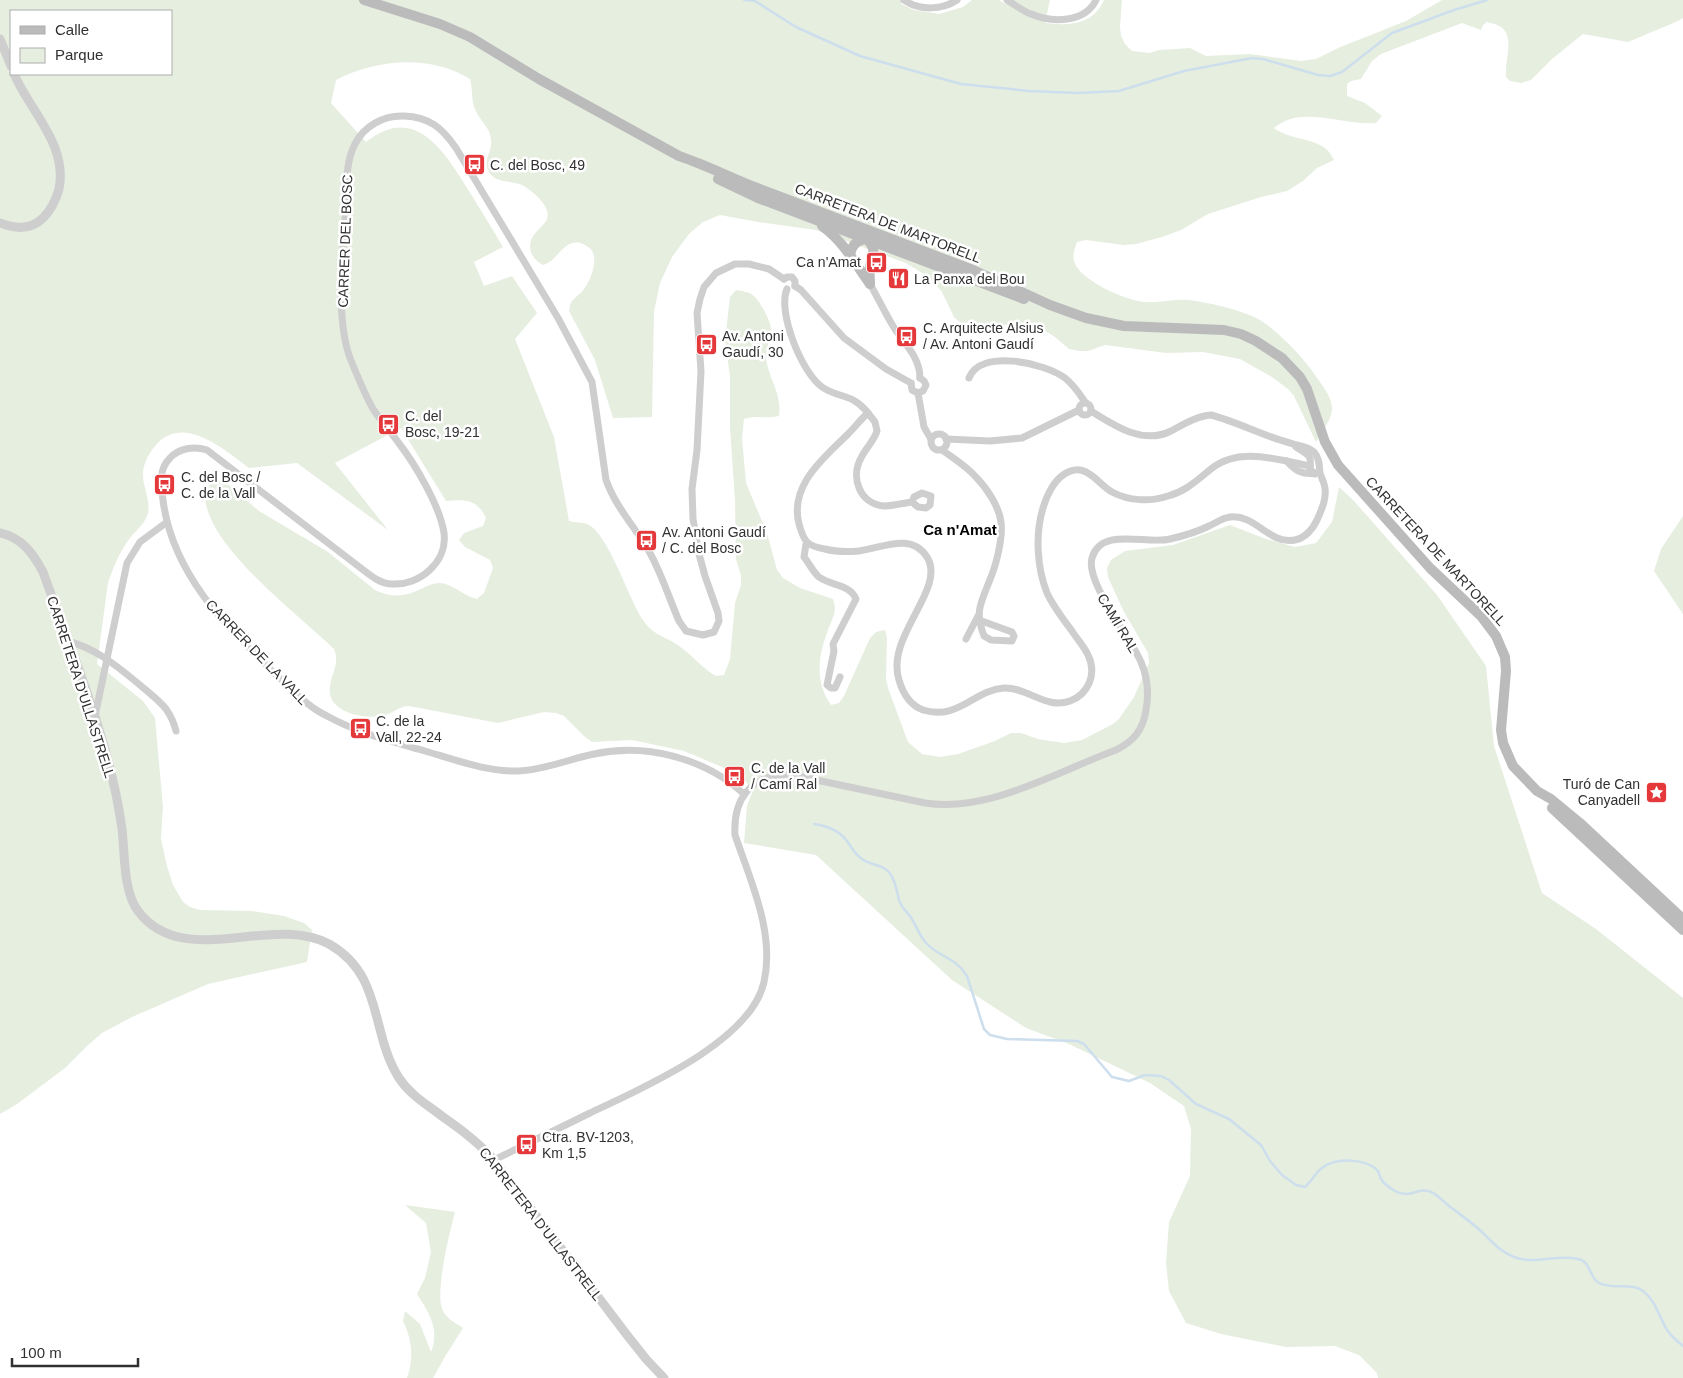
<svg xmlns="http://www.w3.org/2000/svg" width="1683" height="1378" font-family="Arial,sans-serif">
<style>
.green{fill:#e6eee0;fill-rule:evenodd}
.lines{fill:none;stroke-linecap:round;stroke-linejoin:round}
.stream{stroke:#cddeed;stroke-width:2.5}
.minor{stroke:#cecece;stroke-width:7}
.tertiary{stroke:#cecece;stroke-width:9}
.secondary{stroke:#bbb;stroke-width:10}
.labels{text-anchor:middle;stroke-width:5;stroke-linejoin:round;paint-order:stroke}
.poi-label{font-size:14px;fill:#313131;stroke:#fff;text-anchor:start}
.street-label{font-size:14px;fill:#313131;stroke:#fff}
.neighbourhood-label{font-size:15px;font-weight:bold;fill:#000;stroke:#fff}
</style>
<rect width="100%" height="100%" fill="#fff"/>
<g class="green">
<path d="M0 0H903L901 4 914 10 939 14 963 7 972 0H999L1006 4 1007 0H1050L1045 23C1069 26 1093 25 1104 0H1122L1120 27 1121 36 1125 44 1132 51 1150 53 1159 50 1190 48 1206 56 1250 54 1301 61 1316 59 1338 48 1406 21 1442 0H1683V18L1678 21 1628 42 1583 34 1552 59 1531 80 1521 83 1510 81 1506 77C1504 54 1521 28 1487 22L1483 25 1481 30 1462 23 1381 54 1372 61 1361 79 1351 81 1347 84V96L1365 103 1382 116 1376 123C1343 126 1301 104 1274 128 1287 139 1315 138 1327 150 1330 152 1332 157 1334 160L1317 168 1303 181 1287 191 1261 197 1208 214 1181 230 1162 237 1136 244 1124 245 1086 240 1077 242C1075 248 1072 255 1074 261 1079 280 1125 300 1144 302 1159 303 1174 299 1189 300 1211 303 1232 308 1252 316 1273 325 1302 356 1315 375 1338 407 1337 409 1316 442L1294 396 1288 389 1272 377 1240 359 1203 352 1166 353 1105 345 1088 351H1079L1069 349 1055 337 1047 332 1030 327 1003 325 969 326 961 323 954 317 942 292 930 278 906 263 816 230 758 222 720 215 703 222 689 234 672 257 660 283 654 312 652 417 613 418 595 360 569 311C570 309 569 306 571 303 573 298 581 294 584 289 591 280 601 254 588 247 584 244 578 241 573 243 560 246 557 261 543 265 532 259 526 248 533 236 538 228 551 222 547 211 545 202 532 191 524 186 513 180 496 184 489 172 482 160 493 151 491 139 490 127 479 120 475 109 471 101 473 89 470 79 430 54 376 59 336 80L331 103 366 142C416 102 445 153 469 191 480 209 492 228 503 247L474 262 484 286 512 276 537 313 515 339 554 437 569 521C576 523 582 522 587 524 608 532 629 600 643 620 655 638 670 637 683 649 695 658 703 669 716 676L724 675 730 659 735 603 741 585V576L736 559 735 501 730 428V376L725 340 730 297 736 290C742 291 750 292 754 296 761 303 771 321 771 330 770 342 764 352 767 364 771 382 782 396 779 416 767 419 756 415 744 419L742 438 746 483 767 533 777 570 783 578 800 588 833 599C838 613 831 620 827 633 818 657 815 682 831 705L839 703 844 696 870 638 876 632 885 630 887 638 886 678 888 688 908 742 922 754 940 757 958 754 995 741 1011 733H1021L1038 739 1064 743 1082 740 1113 724 1119 719 1134 697 1149 663 1148 653 1123 610 1108 577 1107 568 1111 560 1125 551 1173 545 1230 525 1266 539 1295 547 1316 543 1332 522 1339 487 1354 501 1437 595 1486 666 1494 746 1542 893 1596 929 1683 998V1378H1378L1377 1373 1359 1355 1335 1346 1286 1347 1221 1334 1186 1323 1169 1291 1166 1263 1169 1222 1190 1176 1191 1129 1184 1106 1150 1083 1069 1044 1026 1028 952 980 816 855 744 843 747 806 753 790 739 774 684 751 632 740 592 742 584 736 564 716 556 713 544 712 498 723 409 706C399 706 394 713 385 715 365 721 325 712 330 686 332 672 340 663 334 649 299 615 209 548 205 498 205 492 209 486 212 481H221L230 486 259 511 328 552 375 590C392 598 405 597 421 589 427 586 433 583 440 583 453 584 464 596 477 599L484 593 493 568 490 560 465 547 459 540 464 533 483 526 486 518C477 499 465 499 446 501L401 428 335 463 388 530 297 463 249 468C225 450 183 413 156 445 149 453 144 462 143 472 142 486 151 500 148 513 145 524 136 530 130 538 120 551 113 568 108 583L97 664 143 701 155 718 163 807 161 839 167 866 173 885 183 902 190 907 200 910 252 911 284 916 304 923 312 930 307 962 208 984 132 1017 102 1033 87 1046 65 1068 17 1104 0 1114ZM11 11H171V74H11Z"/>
<path d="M1683 516V614L1654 571 1661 549Z"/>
<path d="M405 1205 455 1212C450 1231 434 1295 443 1311 446 1318 457 1324 463 1328L446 1355 433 1378H407C414 1359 412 1339 403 1321L405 1311 420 1324 431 1352C440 1329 429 1313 417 1294L425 1278 431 1252 426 1223Z"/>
</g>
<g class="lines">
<g class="stream">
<path d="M744 0 755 1 796 27 860 56 961 84 1029 91 1078 93 1119 91 1184 71 1252 58 1263 59 1318 75 1330 76 1342 72 1392 33 1454 10 1487 0"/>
<path d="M814 824C829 826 841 831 849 844 853 850 856 855 862 859 871 866 885 864 891 875 896 883 897 892 899 900 901 907 906 911 910 916 916 925 919 935 926 943 940 958 954 956 967 976L984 1029 990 1035 1007 1039 1077 1041 1084 1044 1112 1077 1129 1081 1145 1075 1161 1076 1169 1080 1196 1104 1229 1119 1261 1145 1270 1161 1282 1175 1296 1185 1305 1187C1312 1181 1315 1173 1322 1168 1336 1157 1364 1159 1376 1169 1380 1172 1379 1175 1381 1179 1384 1184 1390 1188 1395 1191 1410 1200 1418 1186 1431 1192 1438 1195 1443 1201 1449 1206 1462 1216 1476 1225 1487 1237 1496 1246 1502 1252 1514 1257 1536 1265 1556 1254 1578 1259 1591 1261 1589 1278 1599 1283 1613 1290 1631 1282 1643 1291 1656 1301 1659 1317 1667 1330 1671 1336 1677 1341 1683 1346"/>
</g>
<g class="minor">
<path d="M904 0C920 11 942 10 957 0"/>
<path d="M1007 0C1015 5 1023 11 1031 14 1052 23 1085 23 1096 0"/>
<path d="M784 279 787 277H792L795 281V286"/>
<path d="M870 284C878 298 885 313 893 326 903 343 920 356 920 378"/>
<path d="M795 286 801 290 844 338 886 369 911 383"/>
<path d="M787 289C777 312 802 373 822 387 839 399 851 392 868 413 861 419 855 427 848 434 824 458 789 485 799 524 804 542 807 546 825 549 836 552 847 552 859 551 882 548 911 532 927 557 947 589 885 636 899 680 903 694 910 705 923 710 958 721 974 690 1004 688 1027 687 1047 710 1070 701 1089 694 1097 673 1088 655 1084 646 1077 639 1072 631 1063 619 1053 606 1047 593 1037 568 1035 534 1043 508 1047 495 1055 478 1068 472 1087 463 1098 484 1112 492 1129 501 1150 502 1168 496 1186 491 1196 481 1211 469 1239 446 1278 460 1310 466"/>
<path d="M969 378C980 348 1045 363 1065 378 1074 385 1079 393 1085 402"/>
<path d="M911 383 912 390 918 393"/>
<path d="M918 393 924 427 931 439"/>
<path d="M918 393 923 391 926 385 924 381 920 378"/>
<circle cx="1085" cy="409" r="6"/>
<path d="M868 413 875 422 877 431C874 441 865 449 861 458 850 478 860 504 884 506 893 506 903 503 912 502L914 497 922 493 931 496 930 505 926 508 918 507 912 502"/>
<circle cx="939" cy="442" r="8"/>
<path d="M946 439 990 441 1022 438 1079 410"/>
<path d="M1296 447C1307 455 1312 453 1310 469L1315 474"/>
<path d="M942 450C953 458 966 466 975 476 986 487 999 506 1001 522 1003 539 996 566 989 582 980 605 975 612 984 636L991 640 1012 641 1014 636 1012 632 979 620"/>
<path d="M1287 461C1295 471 1303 475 1316 473"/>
<path d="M806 544 804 557C809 563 813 572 819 577 831 586 850 584 856 599L833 644 834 651 827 685 831 688H835L840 677"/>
<path d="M966 639 978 616"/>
<path d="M67 641C96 648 118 667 140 685 149 693 159 700 166 709 171 716 174 723 176 731"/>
<path d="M95 716 127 563 140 542 167 522"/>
<path d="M744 794C705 758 646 743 594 754 569 759 545 770 519 771 487 772 456 760 425 751 391 741 358 733 327 716 306 706 291 688 274 673 224 625 172 572 163 500 161 485 158 470 170 458 179 448 194 446 207 450L362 569C371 576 381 584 392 584 419 586 448 562 444 533 440 506 415 464 398 442 390 431 381 421 373 409 364 393 357 375 350 358 335 317 343 251 346 207 347 186 345 163 355 144 364 126 384 115 404 116 430 117 442 128 456 148L558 318 592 382 606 480C616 508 636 528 650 553 662 575 669 598 679 621L686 631 703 635 714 632 719 621 718 613 705 576 699 554 693 519 692 489 697 450 701 371 697 313 700 299 704 287 716 273 735 264H749L769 269 784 279"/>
<path d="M494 1160C526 1144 558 1129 590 1113 640 1089 751 1042 764 982 775 933 751 882 735 835 733 799 750 776 788 774L925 803C989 813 1058 771 1116 750 1134 741 1143 730 1146 710 1149 694 1147 676 1141 662 1130 636 1085 582 1092 558 1101 526 1147 545 1170 539 1183 536 1197 532 1209 526 1216 523 1222 518 1230 517 1256 514 1269 545 1295 540 1305 538 1313 529 1317 520 1322 509 1328 496 1324 484 1323 480 1321 477 1320 473 1319 466 1320 459 1314 452 1308 446 1298 446 1290 443 1263 436 1238 422 1211 415 1197 416 1184 424 1171 431 1143 445 1115 426 1091 411"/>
</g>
<g class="tertiary">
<path d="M0 39 11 66"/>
<path d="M0 223C15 229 31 230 43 218 51 210 56 200 59 189 68 145 30 111 14 74"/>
<path d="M0 533C22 538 33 553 43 572 73 656 110 741 122 829 125 854 123 891 138 911 183 971 271 913 329 944 384 975 370 1033 399 1078 410 1095 428 1105 443 1117 462 1130 479 1143 494 1160L627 1335 646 1359 664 1378"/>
</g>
<g class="secondary">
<path d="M364 0 440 24 470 37 539 79 679 156C706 165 731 178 757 188L973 270 1050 305 1086 318 1124 326 1224 330 1241 334 1256 341 1282 358 1300 377 1307 389 1325 442 1338 465 1430 568 1481 616 1496 636 1505 657 1506 671 1501 730 1503 743 1513 766 1537 791 1551 799 1580 823 1683 919"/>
<path d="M718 179 758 198 1024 299"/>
<path d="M822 226C843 241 855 263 870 284"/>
<path d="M866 238C879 252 871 253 870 267 869 273 870 278 870 284"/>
<path d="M850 255C852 244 857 240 869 238"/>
<path d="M1552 808 1683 930"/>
</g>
</g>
<defs>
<symbol id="bus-square" viewBox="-11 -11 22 22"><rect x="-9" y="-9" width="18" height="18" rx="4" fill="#e4383b" stroke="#fff"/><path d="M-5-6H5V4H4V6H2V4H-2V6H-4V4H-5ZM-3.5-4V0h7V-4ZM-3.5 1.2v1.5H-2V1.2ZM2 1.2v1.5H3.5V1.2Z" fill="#fff"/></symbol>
<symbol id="restaurant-square" viewBox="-11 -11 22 22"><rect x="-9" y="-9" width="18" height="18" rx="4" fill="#e4383b" stroke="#fff"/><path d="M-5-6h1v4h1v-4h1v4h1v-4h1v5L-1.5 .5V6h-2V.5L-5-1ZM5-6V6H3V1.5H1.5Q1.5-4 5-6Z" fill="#fff"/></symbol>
<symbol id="sight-square" viewBox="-11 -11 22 22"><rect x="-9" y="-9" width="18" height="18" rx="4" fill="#e4383b" stroke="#fff"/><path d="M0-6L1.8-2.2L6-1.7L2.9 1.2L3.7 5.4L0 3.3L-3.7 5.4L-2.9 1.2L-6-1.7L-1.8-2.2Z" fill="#fff"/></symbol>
</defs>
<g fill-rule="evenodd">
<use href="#bus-square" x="462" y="152" width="25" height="25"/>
<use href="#bus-square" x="864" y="250" width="25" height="25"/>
<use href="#restaurant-square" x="886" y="266" width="25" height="25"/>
<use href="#bus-square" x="894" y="324" width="25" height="25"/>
<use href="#bus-square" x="694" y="332" width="25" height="25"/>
<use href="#bus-square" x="376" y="412" width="25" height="25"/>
<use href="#bus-square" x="152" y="472" width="25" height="25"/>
<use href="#bus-square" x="634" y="528" width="25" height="25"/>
<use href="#bus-square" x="348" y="716" width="25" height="25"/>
<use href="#bus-square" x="722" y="764" width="25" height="25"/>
<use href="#sight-square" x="1644" y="780" width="25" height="25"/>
<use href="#bus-square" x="514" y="1132" width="25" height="25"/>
</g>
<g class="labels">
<g class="poi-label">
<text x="490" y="170">C. del Bosc, 49</text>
<text x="861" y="267" text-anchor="end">Ca n'Amat</text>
<text x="914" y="284">La Panxa del Bou</text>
<text x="923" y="333">C. Arquitecte Alsius<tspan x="923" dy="16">/ Av. Antoni Gaudí</tspan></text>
<text x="722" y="341">Av. Antoni<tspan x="722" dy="16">Gaudí, 30</tspan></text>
<text x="405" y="421">C. del<tspan x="405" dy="16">Bosc, 19-21</tspan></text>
<text x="181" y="482">C. del Bosc /<tspan x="181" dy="16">C. de la Vall</tspan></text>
<text x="662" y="537">Av. Antoni Gaudí<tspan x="662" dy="16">/ C. del Bosc</tspan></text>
<text x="376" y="726">C. de la<tspan x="376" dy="16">Vall, 22-24</tspan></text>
<text x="751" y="773">C. de la Vall<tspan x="751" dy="16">/ Camí Ral</tspan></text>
<text x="1640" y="789" text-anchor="end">Turó de Can<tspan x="1640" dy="16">Canyadell</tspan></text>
<text x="542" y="1142">Ctra. BV-1203,<tspan x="542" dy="16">Km 1,5</tspan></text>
</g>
<g class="street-label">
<text transform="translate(888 223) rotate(21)" y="5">CARRETERA DE MARTORELL</text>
<text transform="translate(345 241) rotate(-88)" y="5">CARRER DEL BOSC</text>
<text transform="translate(1436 551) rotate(47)" y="5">CARRETERA DE MARTORELL</text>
<text transform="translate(1118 623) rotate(59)" y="5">CAMÍ RAL</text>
<text transform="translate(257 652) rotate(46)" y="5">CARRER DE LA VALL</text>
<text transform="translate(81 687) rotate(72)" y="5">CARRETERA D'ULLASTRELL</text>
<text transform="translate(541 1224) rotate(52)" y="5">CARRETERA D'ULLASTRELL</text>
</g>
<g class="neighbourhood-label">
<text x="960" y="535">Ca n'Amat</text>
</g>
</g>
<rect x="10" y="10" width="162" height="65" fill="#ffffff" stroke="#adadad"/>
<rect x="20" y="26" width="25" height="8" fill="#bbbbbb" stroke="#adadad"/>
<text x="55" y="35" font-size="15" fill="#313131">Calle</text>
<rect x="20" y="48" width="25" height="15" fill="#e6eee0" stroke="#adadad"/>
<text x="55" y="60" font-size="15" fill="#313131">Parque</text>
<path d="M12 1358v8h126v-8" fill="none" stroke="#313131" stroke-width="2.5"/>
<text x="20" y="1358" font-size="15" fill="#313131" stroke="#ffffff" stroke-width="4" paint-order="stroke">100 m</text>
</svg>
